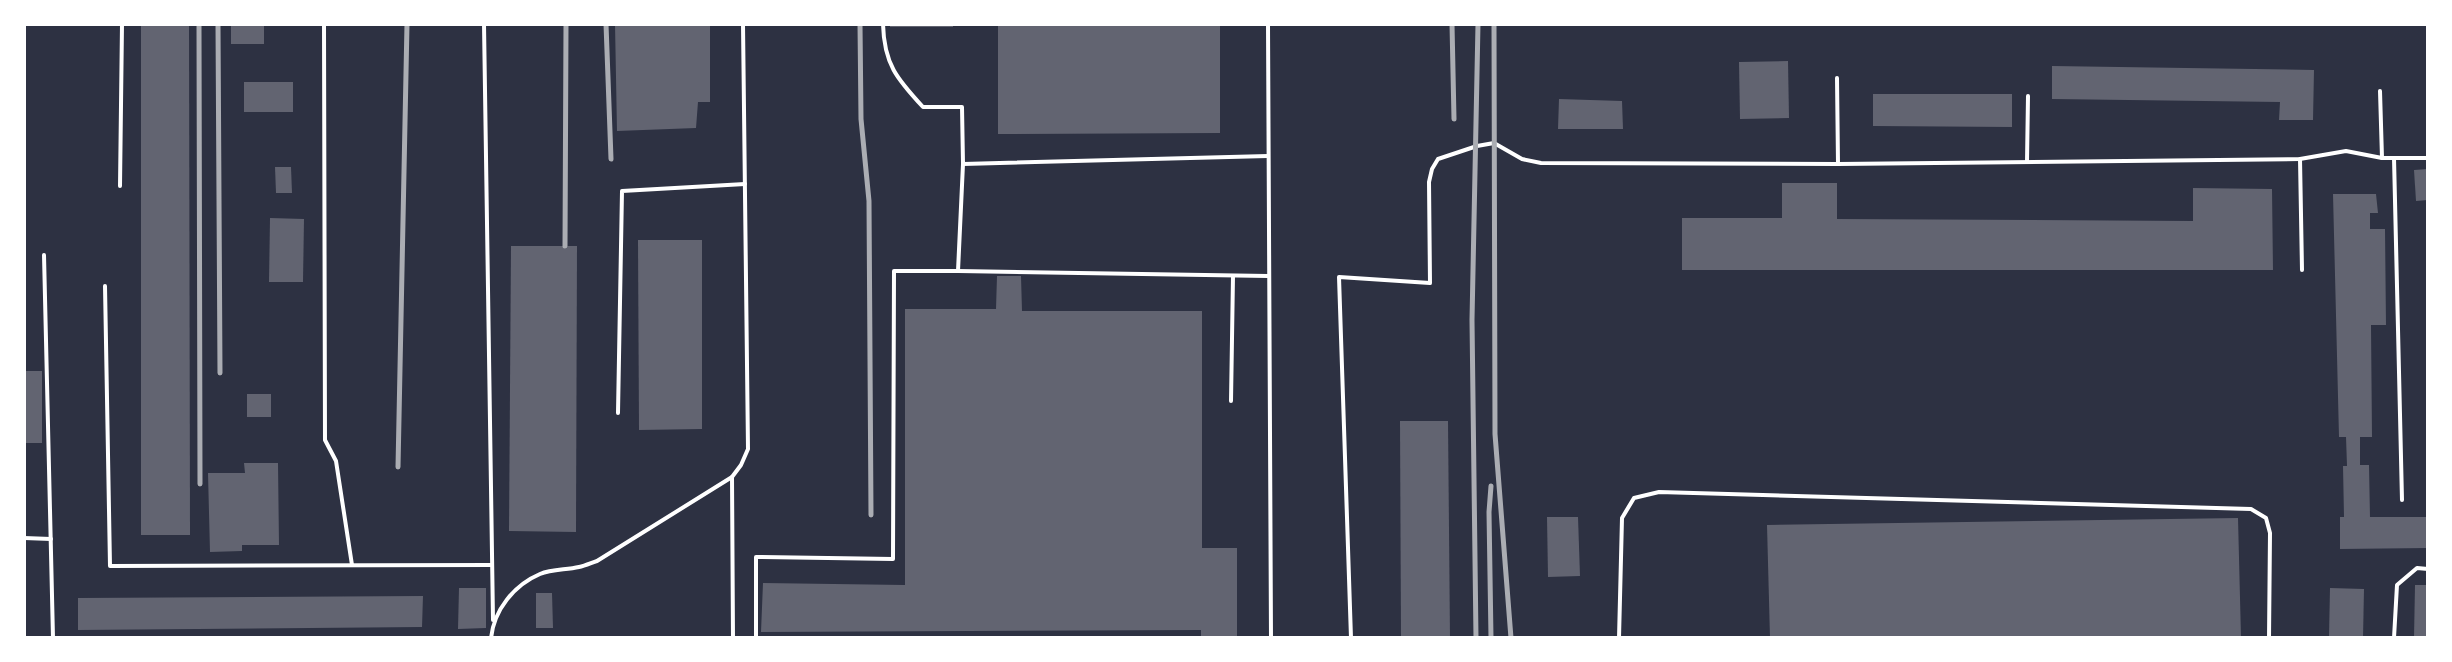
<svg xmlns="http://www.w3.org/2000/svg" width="2452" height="662" font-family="Commissioner,sans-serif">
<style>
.building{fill:#626471}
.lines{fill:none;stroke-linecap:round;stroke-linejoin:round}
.service{stroke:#fff;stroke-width:4}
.rail{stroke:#abadb3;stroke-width:5}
</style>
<rect width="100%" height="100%" fill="#2d3142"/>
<g class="building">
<path d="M141 24H189L190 535H141Z"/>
<rect x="231" y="24" width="33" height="20"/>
<path d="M615 24H710V102H698L696 128 617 131Z"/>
<rect x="890" y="24" width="63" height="3"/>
<path d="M998 24H1220V133L998 134Z"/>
<path d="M1788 61 1789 118 1740 119 1739 62Z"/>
<path d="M2052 66 2314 70 2313 120H2279L2280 102 2052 99Z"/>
<rect x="244" y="82" width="49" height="30"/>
<path d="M1873 94H2012V127L1873 126Z"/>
<path d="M1559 99 1622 101 1623 129H1558Z"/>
<path d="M275 167H291L292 193H276Z"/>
<path d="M2428 169V200L2416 201 2414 170Z"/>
<path d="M1782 183H1837V219L2193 221V188L2272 189 2273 270H1682V218H1782Z"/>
<path d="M2333 194H2376L2378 213H2370V229H2385L2386 325H2371L2372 437H2360V465H2369L2370 517H2428V548L2340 549V517H2344L2343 466H2347L2346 437H2339Z"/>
<path d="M270 218 304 219 303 282H269Z"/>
<path d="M638 240H702V429L639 430Z"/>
<path d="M511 246H577L576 532 509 531Z"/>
<path d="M997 276H1021L1022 311H1202V548H1237V638H1201V630L761 632 763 583 905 585V309H996Z"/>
<rect x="24" y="371" width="18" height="72"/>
<rect x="247" y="394" width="24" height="23"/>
<path d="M1400 421H1448L1450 638H1401Z"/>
<path d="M244 463H278L279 545H242V551L210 552 208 473H245Z"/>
<path d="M1547 517H1578L1580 576 1548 577Z"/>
<path d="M2238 518 2241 638H1770L1767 525Z"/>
<path d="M2415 585H2428V638H2414Z"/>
<path d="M459 588H486V628L458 629Z"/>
<path d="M2330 588 2364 589 2363 638H2329Z"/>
<path d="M536 593H552L553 628H536Z"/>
<path d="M423 596 422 627 78 630V598Z"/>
</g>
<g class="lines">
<g class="service">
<path d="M324 24 325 440 336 461 352 565"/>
<path d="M484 24 493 620"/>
<path d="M883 24C884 64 897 79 923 107H962L963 164 1268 156"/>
<path d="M1268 24 1271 638"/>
<path d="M2043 24H2428"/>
<path d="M1837 78 1838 164"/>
<path d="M2380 91 2382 158"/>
<path d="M2394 158 2402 500"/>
<path d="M2300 159 2302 270"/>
<path d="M2027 162 2028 96"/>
<path d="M120 186 122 24"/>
<path d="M44 255 53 638"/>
<path d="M958 271 1268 276"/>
<path d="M105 286 110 566 492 565"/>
<path d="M1231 401 1233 276"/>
<path d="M618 413 622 191 745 184"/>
<path d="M732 477 733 638"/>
<path d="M24 538 51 539"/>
<path d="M491 638C494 610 514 585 540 574 552 569 566 570 579 567 585 566 591 563 597 561L732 477 741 465 748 449 743 24"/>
<path d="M756 638V557L893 559 894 271H958L963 164"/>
<path d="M1351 638 1339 277 1430 283 1429 182 1432 169 1438 159 1477 146 1494 143 1522 159 1541 163 1838 164 2300 159 2346 151 2382 158H2428"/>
<path d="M1619 638 1622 518 1634 498 1659 492 2251 509 2266 518 2270 533 2269 638"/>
<path d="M2394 638 2397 585 2417 568 2428 569"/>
</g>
<g class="rail">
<path d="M199 24 200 484"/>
<path d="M218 24 220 373"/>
<path d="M606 24 611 159"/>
<path d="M860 24 861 119 869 201 871 515"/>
<path d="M1452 24 1454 119"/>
<path d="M1494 24 1495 434 1511 638"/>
<path d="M565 246 566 24"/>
<path d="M398 467 407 24"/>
<path d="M1476 638 1472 320 1478 24"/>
<path d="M1491 638 1489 512 1491 486"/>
</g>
</g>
<rect width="2452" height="662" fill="none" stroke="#ffffff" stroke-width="52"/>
</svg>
